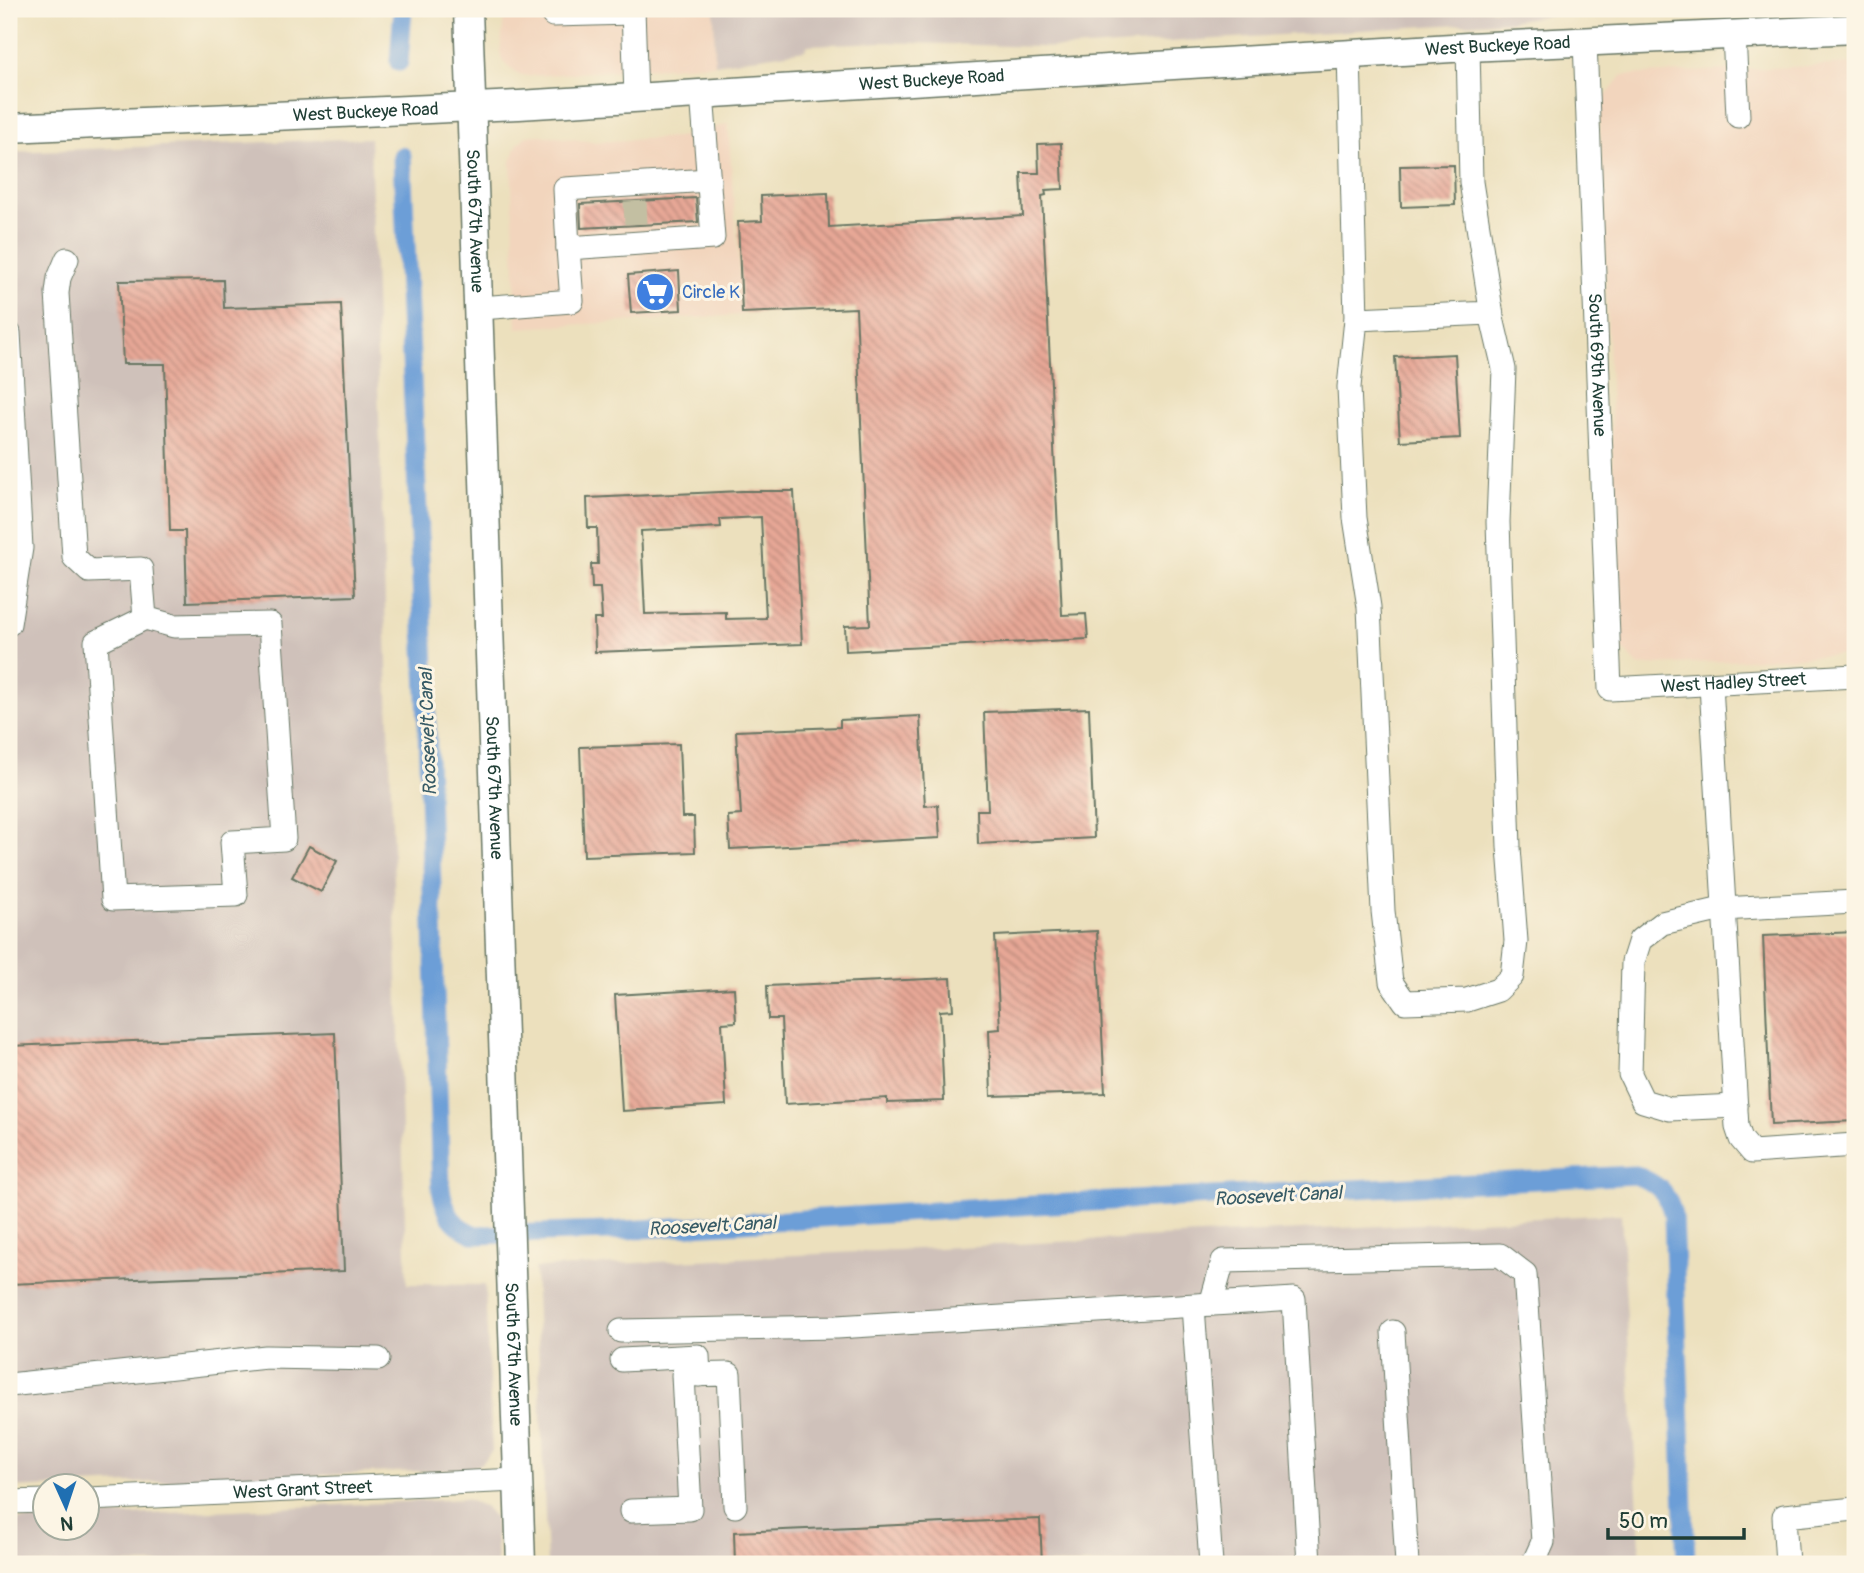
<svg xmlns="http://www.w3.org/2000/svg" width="1864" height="1573" font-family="Pangolin,sans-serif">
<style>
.built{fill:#f2d5bd}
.industrial{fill:#cfc1ba}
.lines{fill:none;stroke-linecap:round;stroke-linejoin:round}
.canal{stroke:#6c9ed7;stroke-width:19}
.building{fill:url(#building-back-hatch);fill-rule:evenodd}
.minor-tunnel{stroke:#c3bfa2;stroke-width:23;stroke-dasharray:23 11;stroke-linecap:butt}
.minor-casing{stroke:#677664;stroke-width:25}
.major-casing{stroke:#677664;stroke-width:31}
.minor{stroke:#fff;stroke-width:23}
.major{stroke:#fff;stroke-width:28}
.labels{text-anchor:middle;stroke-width:6;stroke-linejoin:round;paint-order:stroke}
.street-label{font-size:18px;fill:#1f3d34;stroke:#fcf5e5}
.shop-label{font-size:18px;fill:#366cbe;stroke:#fcf5e5;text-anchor:start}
.water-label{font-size:19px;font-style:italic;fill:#365a65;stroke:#fcf5e5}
</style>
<defs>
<pattern id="building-back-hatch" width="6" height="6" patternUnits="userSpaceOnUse" patternTransform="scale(1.75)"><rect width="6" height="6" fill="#e7a796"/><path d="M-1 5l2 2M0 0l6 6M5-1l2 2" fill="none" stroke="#bb897b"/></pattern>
</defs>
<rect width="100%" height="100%" fill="#fcf5e5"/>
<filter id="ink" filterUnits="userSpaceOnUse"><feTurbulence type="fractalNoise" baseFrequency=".0143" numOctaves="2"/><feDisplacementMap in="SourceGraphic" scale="14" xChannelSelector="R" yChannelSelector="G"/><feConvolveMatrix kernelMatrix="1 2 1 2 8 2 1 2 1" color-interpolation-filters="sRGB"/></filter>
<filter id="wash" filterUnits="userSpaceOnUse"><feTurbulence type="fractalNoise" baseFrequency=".00686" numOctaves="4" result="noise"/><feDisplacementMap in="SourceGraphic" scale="28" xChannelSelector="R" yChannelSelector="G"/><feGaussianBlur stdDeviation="1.57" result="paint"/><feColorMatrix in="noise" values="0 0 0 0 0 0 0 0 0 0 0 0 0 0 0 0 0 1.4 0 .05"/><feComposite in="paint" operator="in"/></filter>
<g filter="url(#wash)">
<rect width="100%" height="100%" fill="#ece0bd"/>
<g class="built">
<path d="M505 9H714L715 64 529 76 517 74 502 60 500 51Z"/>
<path d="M1855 64V654L1639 666 1620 646 1599 104 1623 75Z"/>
<path d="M728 124 742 315 517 328 511 162 517 145 526 136 541 135 594 142 678 137Z"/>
</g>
<g class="industrial">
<path d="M714 9H1592L1510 21 1069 48 882 42 808 45 805 50 715 64Z"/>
<path d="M370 138 407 1284 485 1285 492 1451 480 1464 467 1469 9 1488V152Z"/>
<path d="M1621 1214 1641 1564H547L535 1268Z"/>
<path d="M465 1499 483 1506 495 1518 497 1564H9V1520L45 1519 46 1528H88V1517Z"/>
</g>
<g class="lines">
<g class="canal">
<path d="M399 62 403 9"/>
<path d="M402 156 426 691 441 1190C446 1214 452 1225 475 1235L609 1231 1051 1204 1635 1175C1658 1184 1668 1192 1673 1216L1686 1564"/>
</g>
</g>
<g id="blocks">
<g class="building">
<path d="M1061 143 1063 189 1045 190 1046 195 1042 196 1062 615 1086 614 1088 639 846 651 845 626 870 625 856 308 742 313 738 222 762 221 761 196 828 193 829 227 1023 216 1021 173H1039L1038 144Z"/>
<path d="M1454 165 1455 205 1401 207 1400 166Z"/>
<path d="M696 198 698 222 581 228 580 204Z"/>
<path d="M679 271 681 310 631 313 628 275Z"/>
<path d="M223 280 224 308 341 304 355 596 187 602 185 531H170L165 364H123L119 281Z"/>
<path d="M1455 354 1460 438 1400 441 1395 357Z"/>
<path d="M742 491H794L802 644 595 652 594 619H602L600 588H592L591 564H598L597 528H588L587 498ZM761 517 766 618 726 619V612L645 614 641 531 721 527 720 519Z"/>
<path d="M1089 708 1094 838 978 844 977 810H988L984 712Z"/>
<path d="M920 716 925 806 938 805 940 838 730 849 728 816 741 815 736 731 840 727V720Z"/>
<path d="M679 744 682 817H694L695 852 584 856 580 747Z"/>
<path d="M309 846 337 861 321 892 292 877Z"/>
<path d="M1097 931 1105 1093 991 1096 989 1030 1000 1029 995 936Z"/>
<path d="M1855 932V1121L1771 1125 1763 936Z"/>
<path d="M951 978 953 1010 940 1011 944 1101 887 1103V1098L785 1104 781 1019H768L767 986Z"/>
<path d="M734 988 736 1022 722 1023 726 1105 622 1111 615 995Z"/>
<path d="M335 1033 344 1271 9 1284V1046Z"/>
<path d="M1040 1519 1042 1564H735L734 1532Z"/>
</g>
</g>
</g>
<g filter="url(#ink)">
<use href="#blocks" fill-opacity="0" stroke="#677664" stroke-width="2"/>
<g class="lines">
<path class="minor-tunnel" d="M635 201 636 225"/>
<defs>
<g id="minor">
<path d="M553 9V15L633 13"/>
<path d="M633 9 636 97"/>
<path d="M1734 35 1738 116"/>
<path id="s1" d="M1585 41 1610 689 1855 676"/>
<path d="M1468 47 1471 182 1493 322 1504 369 1498 522 1509 847 1516 941 1512 976 1498 990 1467 1000 1405 1002 1391 982 1383 911 1369 607 1355 518 1349 387 1356 319 1491 313"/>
<path d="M1349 54 1356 319"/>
<path d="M568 248 565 189 709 180"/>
<path d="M67 259 59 278 57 293 74 557 89 571 141 569 145 618 174 626 270 624 284 839 232 842 236 895 113 899 96 642 145 618"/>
<path d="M480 308 572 301 568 248 713 238 702 93"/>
<path d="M9 333 21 548 9 624"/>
<path d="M1711 685 1737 1127 1741 1139 1752 1152 1855 1145"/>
<path d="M1736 1106 1670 1109 1643 1101 1630 1074 1633 962 1640 940 1662 923 1722 909 1855 902"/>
<path d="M1211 1304 1223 1261 1500 1255 1525 1274 1543 1542 1533 1564"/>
<path d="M1193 1306 1211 1564"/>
<path d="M621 1331 837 1327 1294 1299 1309 1564"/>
<path d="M1393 1332 1407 1564"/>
<path d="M622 1360 698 1356 699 1375"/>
<path d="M9 1385 266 1357 378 1359"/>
<path id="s2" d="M88 1499 518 1480"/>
<path d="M9 1502 46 1501"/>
<path d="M631 1511 690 1509 683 1375 729 1374 735 1506"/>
<path d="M1787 1564 1784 1516 1855 1509"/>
</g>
<g id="major">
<path id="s3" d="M468 9 521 1564"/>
<path id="s4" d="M9 128 519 105 1468 47 1855 29"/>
</g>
</defs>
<use href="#minor" class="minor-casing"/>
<use href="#major" class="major-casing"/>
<use href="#minor" class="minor"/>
<use href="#major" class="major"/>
</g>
</g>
<defs>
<symbol id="supermarket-disc" viewBox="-11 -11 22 22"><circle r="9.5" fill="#3f7fe0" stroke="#fcf5e5"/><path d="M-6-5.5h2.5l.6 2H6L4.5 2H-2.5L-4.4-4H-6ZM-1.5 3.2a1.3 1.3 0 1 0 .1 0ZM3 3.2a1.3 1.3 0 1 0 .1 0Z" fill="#fff"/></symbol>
</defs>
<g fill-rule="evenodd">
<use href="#supermarket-disc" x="633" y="270" width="44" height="44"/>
</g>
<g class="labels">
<g class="street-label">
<text dy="6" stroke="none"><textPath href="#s4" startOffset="1491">West Buckeye Road</textPath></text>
<text dy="6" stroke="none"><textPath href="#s4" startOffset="924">West Buckeye Road</textPath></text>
<text dy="6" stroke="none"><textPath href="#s4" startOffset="357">West Buckeye Road</textPath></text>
<text dy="6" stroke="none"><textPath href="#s3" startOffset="212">South 67th Avenue</textPath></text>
<text dy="6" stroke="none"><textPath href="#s1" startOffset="324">South 69th Avenue</textPath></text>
<text dy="6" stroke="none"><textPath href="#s1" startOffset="772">West Hadley Street</textPath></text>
<text dy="6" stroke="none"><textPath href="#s3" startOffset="779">South 67th Avenue</textPath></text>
<text dy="6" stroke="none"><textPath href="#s3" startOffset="1346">South 67th Avenue</textPath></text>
<text dy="6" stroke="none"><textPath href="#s2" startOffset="215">West Grant Street</textPath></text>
</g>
<g class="shop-label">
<text x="682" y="298">Circle K</text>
</g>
<g class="water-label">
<text transform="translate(427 732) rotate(-92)" y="7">Roosevelt Canal</text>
<text transform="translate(1278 1195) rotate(-3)" y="7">Roosevelt Canal</text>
<text transform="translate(712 1225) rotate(-3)" y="7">Roosevelt Canal</text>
</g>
</g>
<rect width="1864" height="1573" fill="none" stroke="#fcf5e5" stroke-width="35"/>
<g transform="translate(66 1507) rotate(177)"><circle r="33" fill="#fcf5e5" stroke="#a4ab9e" stroke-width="2"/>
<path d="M0-5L12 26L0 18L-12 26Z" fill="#1f6fb2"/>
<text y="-10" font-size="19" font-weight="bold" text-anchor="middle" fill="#1f3d34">N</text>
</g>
<path d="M1608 1528v10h136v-10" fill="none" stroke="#1f3d34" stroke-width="3.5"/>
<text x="1619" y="1528" font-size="21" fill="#1f3d34" stroke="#fcf5e5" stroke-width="5" paint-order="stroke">50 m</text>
</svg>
